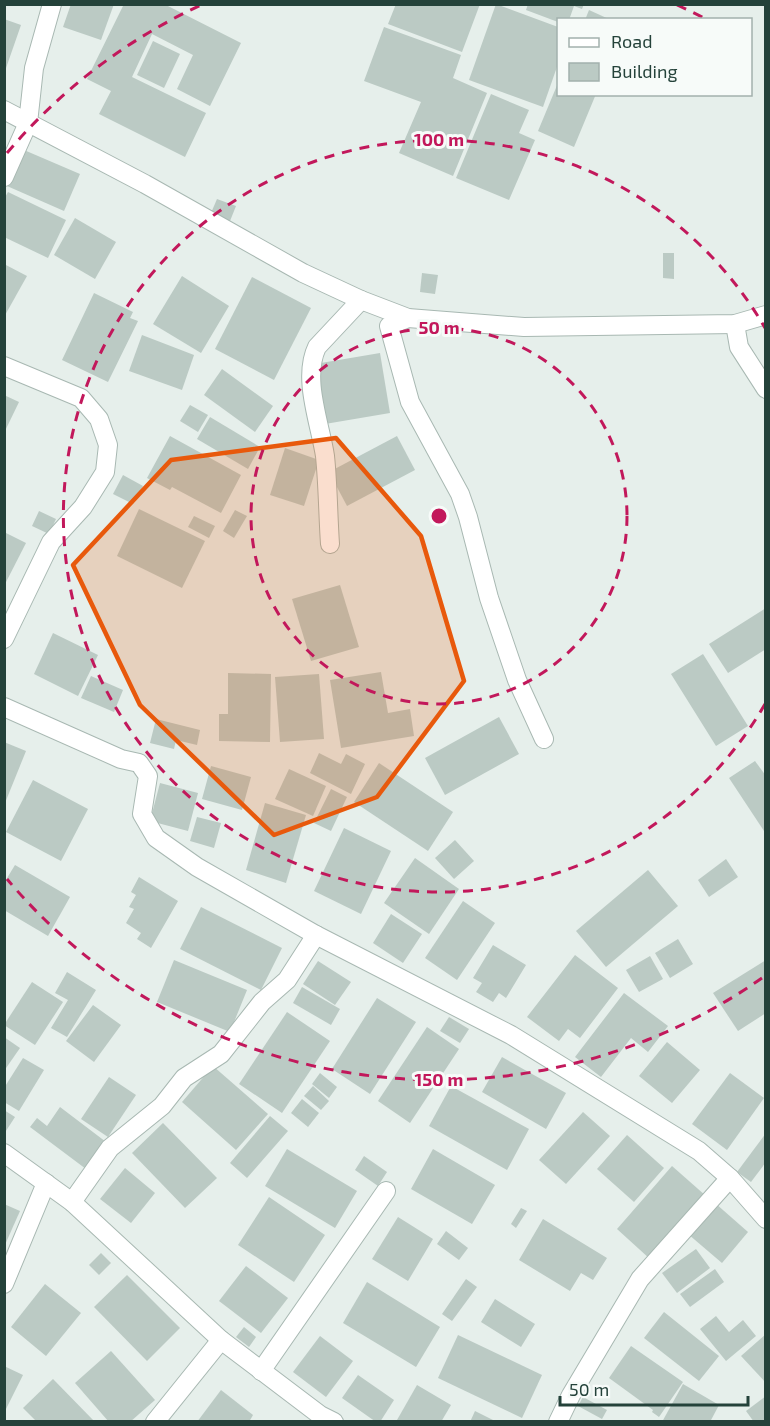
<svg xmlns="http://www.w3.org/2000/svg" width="770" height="1426" font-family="'Exo 2',sans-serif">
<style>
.building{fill:#bbcac4}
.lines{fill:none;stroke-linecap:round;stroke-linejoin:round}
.minor-casing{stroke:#a8b8b2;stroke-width:20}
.minor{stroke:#fff;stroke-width:18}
.marked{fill:#e8590c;fill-opacity:0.2;stroke:#e8590c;stroke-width:4.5;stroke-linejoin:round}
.ring{fill:none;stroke:#c2185b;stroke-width:3;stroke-dasharray:10 8}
.centre{fill:#c2185b;stroke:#f7fbf9;stroke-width:3}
.ring-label{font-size:18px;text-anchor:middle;font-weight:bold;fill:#c2185b;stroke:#f7fbf9;stroke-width:6;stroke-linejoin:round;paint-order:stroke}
</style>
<rect width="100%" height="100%" fill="#e6efeb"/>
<g class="building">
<path d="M71 4H114L101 40 63 27Z"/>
<path d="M124 4H164L241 43 210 106 177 89 193 55 152 34 132 77 206 113 185 157 99 114 111 91 87 79Z"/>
<path d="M396 4H480L462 52 388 24Z"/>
<path d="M496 4 558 27V64L543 107 469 80Z"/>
<path d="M528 4H584L582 9 574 6 569 20H558V22L526 10Z"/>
<path d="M589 10 611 20H585Z"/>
<path d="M4 19 21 25 5 71H4Z"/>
<path d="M384 27 461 55 453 78 487 93 453 176 399 153 421 102 364 81Z"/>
<path d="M153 41 180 54 164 88 137 75Z"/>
<path d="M558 83V94H596L574 147 538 131Z"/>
<path d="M491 94 529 110 519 133 535 140 509 200 456 178Z"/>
<path d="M24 150 80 174 64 211 7 186Z"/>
<path d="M8 192 66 220 48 258 4 237V199Z"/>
<path d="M217 199 236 206 230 221 211 213Z"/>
<path d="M75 218 116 242 95 279 54 255Z"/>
<path d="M663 253H674V279L663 278Z"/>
<path d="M4 264 27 276 4 317Z"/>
<path d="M422 273 438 275 435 294 420 292Z"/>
<path d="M182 276 229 306 201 353 153 324Z"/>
<path d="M252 277 311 308 274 380 215 349Z"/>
<path d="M94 293 133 312 130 318 138 321 108 382 62 360Z"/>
<path d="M142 335 194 355 182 390 129 371Z"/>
<path d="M380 353 390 413 325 424 315 364Z"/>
<path d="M222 369 273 406 255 432 204 395Z"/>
<path d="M4 395 19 402 4 433Z"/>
<path d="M190 405 208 415 198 432 180 421Z"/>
<path d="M210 417 260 447 248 469 197 439Z"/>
<path d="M170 436 241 475 221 513 172 487 170 490 147 478Z"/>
<path d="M397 436 415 470 347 506 329 472Z"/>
<path d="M285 448 319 460 304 506 270 495Z"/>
<path d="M123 475 143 486 133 504 113 494Z"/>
<path d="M139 509 205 541 182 588 117 556Z"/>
<path d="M235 510 247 516 234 538 223 531Z"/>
<path d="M39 511 56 519 49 534 32 526Z"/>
<path d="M194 516 215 526 209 538 188 527Z"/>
<path d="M4 532 26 543 4 586Z"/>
<path d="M340 585 359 647 311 661 292 599Z"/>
<path d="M766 608V649L728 673 709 644Z"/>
<path d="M53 633 98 655 78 696 34 674Z"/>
<path d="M703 654 748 726 716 746 671 674Z"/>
<path d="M381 672 388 713 410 709 414 736 341 748 330 680Z"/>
<path d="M228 673 271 674 270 742 219 741V714H228Z"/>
<path d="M319 674 324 739 280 742 275 677Z"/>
<path d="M91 676 123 690 114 712 81 698Z"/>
<path d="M499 717 519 754 445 795 425 758Z"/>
<path d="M156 719 200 730 197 745 176 740 174 749 150 743Z"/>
<path d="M4 742 26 751 5 803H4Z"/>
<path d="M319 753 341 764 346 754 365 764 351 794 310 773Z"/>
<path d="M755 761 766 776V834L729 778Z"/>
<path d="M379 763 453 812 428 851 354 802Z"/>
<path d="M211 766 251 777 242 810 202 799Z"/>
<path d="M289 769 326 786 313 816 275 799Z"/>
<path d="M33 780 88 809 61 861 6 832Z"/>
<path d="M160 783 198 793 188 831 150 821Z"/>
<path d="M331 789 347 797 331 831 314 823Z"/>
<path d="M265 803 306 815 286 883 246 870Z"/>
<path d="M197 817 221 823 214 848 190 841Z"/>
<path d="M344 828 391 851 361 914 314 891Z"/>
<path d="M455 840 474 861 454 879 435 858Z"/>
<path d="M415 858 459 889 429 934 384 903Z"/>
<path d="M726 859 738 877 709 897 698 880Z"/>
<path d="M15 865 70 897 48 936 4 910V883Z"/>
<path d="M648 870 678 906 606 967 576 931Z"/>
<path d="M139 877 178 901 151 948 137 939 141 933 126 923 134 909 129 907 136 895 131 892Z"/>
<path d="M463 901 495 923 457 980 425 958Z"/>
<path d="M201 907 282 948 261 990 180 949Z"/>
<path d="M391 914 422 934 403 963 373 943Z"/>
<path d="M678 939 693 964 670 978 655 953Z"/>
<path d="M493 945 526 965 506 998 499 993 493 1002 476 992 482 983 473 978Z"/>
<path d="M575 955 618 988 580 1038 568 1029 559 1041 527 1017Z"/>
<path d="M650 956 663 979 639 992 626 970Z"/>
<path d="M174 960 247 990 230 1032 157 1002Z"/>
<path d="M766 960V1013L738 1031 713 993Z"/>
<path d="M318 961 351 982 335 1005 303 984Z"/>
<path d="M67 972 96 990 67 1037 51 1028 68 1000 55 993Z"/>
<path d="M32 982 63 1002 35 1045 4 1025Z"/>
<path d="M302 987 340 1009 331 1025 293 1003Z"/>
<path d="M624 993 668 1026 648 1052 631 1038 601 1077 575 1057Z"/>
<path d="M377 998 416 1022 370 1094 332 1069Z"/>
<path d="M93 1005 121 1025 94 1062 66 1041Z"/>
<path d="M287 1012 330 1041 282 1113 239 1084Z"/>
<path d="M449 1017 469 1029 460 1043 440 1031Z"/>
<path d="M427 1027 459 1049 410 1123 378 1101Z"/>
<path d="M4 1037 20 1048 4 1071Z"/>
<path d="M667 1042 700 1070 672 1103 639 1076Z"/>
<path d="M502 1057 566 1093 546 1129 482 1092Z"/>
<path d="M23 1058 44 1070 19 1111 4 1102V1088Z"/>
<path d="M213 1066 268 1114 236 1150 182 1102Z"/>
<path d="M320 1073 337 1087 329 1098 312 1084Z"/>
<path d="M730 1073 764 1098 727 1150 692 1124Z"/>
<path d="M109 1077 136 1095 108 1137 81 1119Z"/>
<path d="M313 1086 329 1101 321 1110 304 1096Z"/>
<path d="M451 1086 529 1129 507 1170 429 1126Z"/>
<path d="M302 1099 319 1113 308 1127 291 1113Z"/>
<path d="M60 1107 110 1145 90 1172 30 1127 37 1118 47 1126Z"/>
<path d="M4 1110 15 1117 4 1134Z"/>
<path d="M583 1112 610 1136 566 1184 539 1160Z"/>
<path d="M270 1116 288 1131 247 1178 230 1163Z"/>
<path d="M163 1123 217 1178 185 1208 132 1153Z"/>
<path d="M766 1133V1162L751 1182 737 1172Z"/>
<path d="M627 1135 664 1168 634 1202 597 1169Z"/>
<path d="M287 1149 357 1191 335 1228 265 1186Z"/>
<path d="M433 1149 495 1185 472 1224 411 1189Z"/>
<path d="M364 1156 387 1172 378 1186 355 1170Z"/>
<path d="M672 1166 706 1196 650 1259 617 1229Z"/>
<path d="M125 1168 155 1193 131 1223 100 1199Z"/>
<path d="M269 1197 325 1235 294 1282 238 1245Z"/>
<path d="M715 1203 748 1232 722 1263 688 1234Z"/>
<path d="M4 1204 20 1211 4 1247Z"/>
<path d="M521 1208 527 1211 516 1228 511 1224Z"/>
<path d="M398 1217 433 1239 408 1281 372 1259Z"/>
<path d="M543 1219 607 1258 593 1280 581 1273 570 1291 519 1260Z"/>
<path d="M446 1231 468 1248 459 1260 437 1244Z"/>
<path d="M696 1249 710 1268 677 1293 662 1273Z"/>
<path d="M101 1253 111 1263 99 1275 89 1265Z"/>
<path d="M246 1266 288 1298 261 1333 219 1301Z"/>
<path d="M715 1269 724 1282 690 1307 680 1294Z"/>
<path d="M127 1275 180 1328 147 1361 94 1307Z"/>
<path d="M466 1279 477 1287 452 1321 442 1314Z"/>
<path d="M367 1282 440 1327 416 1367 343 1323Z"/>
<path d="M45 1284 81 1313 46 1356 11 1327Z"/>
<path d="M495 1299 535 1324 521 1347 481 1322Z"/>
<path d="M664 1312 719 1356 699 1381 644 1338Z"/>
<path d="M716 1316 729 1332 743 1320 756 1336 726 1361 700 1329Z"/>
<path d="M244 1327 256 1337 249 1347 236 1337Z"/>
<path d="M766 1334V1383L741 1356Z"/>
<path d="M458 1335 542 1375 522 1418 438 1378Z"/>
<path d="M320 1336 353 1361 326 1397 293 1372Z"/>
<path d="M631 1346 683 1382 659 1417 652 1412 653 1410 609 1378Z"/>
<path d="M111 1351 155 1400 130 1422H109L75 1383Z"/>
<path d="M4 1366 23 1375 4 1413Z"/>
<path d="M358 1375 394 1400 380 1422H376L342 1398Z"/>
<path d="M53 1379 95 1422H37L23 1408Z"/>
<path d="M683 1384 719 1405 710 1422H662Z"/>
<path d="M417 1385 451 1405 441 1422H399L397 1420Z"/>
<path d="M221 1390 253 1415 249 1422H197Z"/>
<path d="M766 1396V1422H754L746 1411Z"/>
<path d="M583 1397 607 1410 602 1419 578 1406Z"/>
<path d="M475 1411 497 1422H470Z"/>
</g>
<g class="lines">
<defs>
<g id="minor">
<path d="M4 110 145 184 303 273 361 300 408 318 524 327 735 324 766 315"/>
<path d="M4 177 28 123 34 68 52 4"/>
<path d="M408 318 389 326 410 402 460 494 468 517 489 598 517 680 544 739"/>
<path d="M735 324 739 347 766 389"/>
<path d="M4 366 81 398 99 419 108 445 105 472 83 507 51 542 4 639"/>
<path d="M330 544C328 515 328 485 325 456 320 423 302 378 317 347L361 300"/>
<path d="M4 707 121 759 139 763 148 776 142 814 156 838 197 867 316 935 511 1035 699 1151 730 1178 766 1219"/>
<path d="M4 1153 72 1202 221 1340 320 1415 334 1422"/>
<path d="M72 1202 110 1148 162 1106 184 1078 221 1054 262 1002 287 980 316 935"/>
<path d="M4 1284 46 1183"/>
<path d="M261 1371 386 1191"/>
<path d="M155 1422 221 1340"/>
<path d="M558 1422 571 1395 640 1279 730 1178"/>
</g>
</defs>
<use href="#minor" class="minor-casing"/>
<use href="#minor" class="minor"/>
</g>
<path class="marked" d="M336 438 421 536 464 681 377 797 274 835 140 705 73 565 171 460Z"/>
<g class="ring">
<circle cx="439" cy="516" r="188"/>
<path d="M765 704A376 376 0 1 1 765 328"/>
<path d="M762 978A564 564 0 0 1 7 879M7 153A564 564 0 0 1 201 5M677 5A564 564 0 0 1 704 18"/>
</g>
<circle cx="439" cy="516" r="9" class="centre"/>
<g class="ring-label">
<text x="439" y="146">100 m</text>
<text x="439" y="334">50 m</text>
<text x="439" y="1086">150 m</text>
</g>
<rect width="770" height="1426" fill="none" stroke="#24423a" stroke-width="12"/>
<rect x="557" y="18" width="195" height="78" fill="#f7fbf9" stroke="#a3b1ad" stroke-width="1.5"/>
<rect x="569" y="38" width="30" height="9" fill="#ffffff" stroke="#a3b1ad" stroke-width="1.5"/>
<text x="611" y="48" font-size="18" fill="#24423a">Road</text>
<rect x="569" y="63" width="30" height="18" fill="#bbcac4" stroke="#a3b1ad" stroke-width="1.5"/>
<text x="611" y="78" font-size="18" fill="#24423a">Building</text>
<path d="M560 1396v9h188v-9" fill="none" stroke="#24423a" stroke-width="3"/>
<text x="569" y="1396" font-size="18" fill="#24423a" stroke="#f7fbf9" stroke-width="4.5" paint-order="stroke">50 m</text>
</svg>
